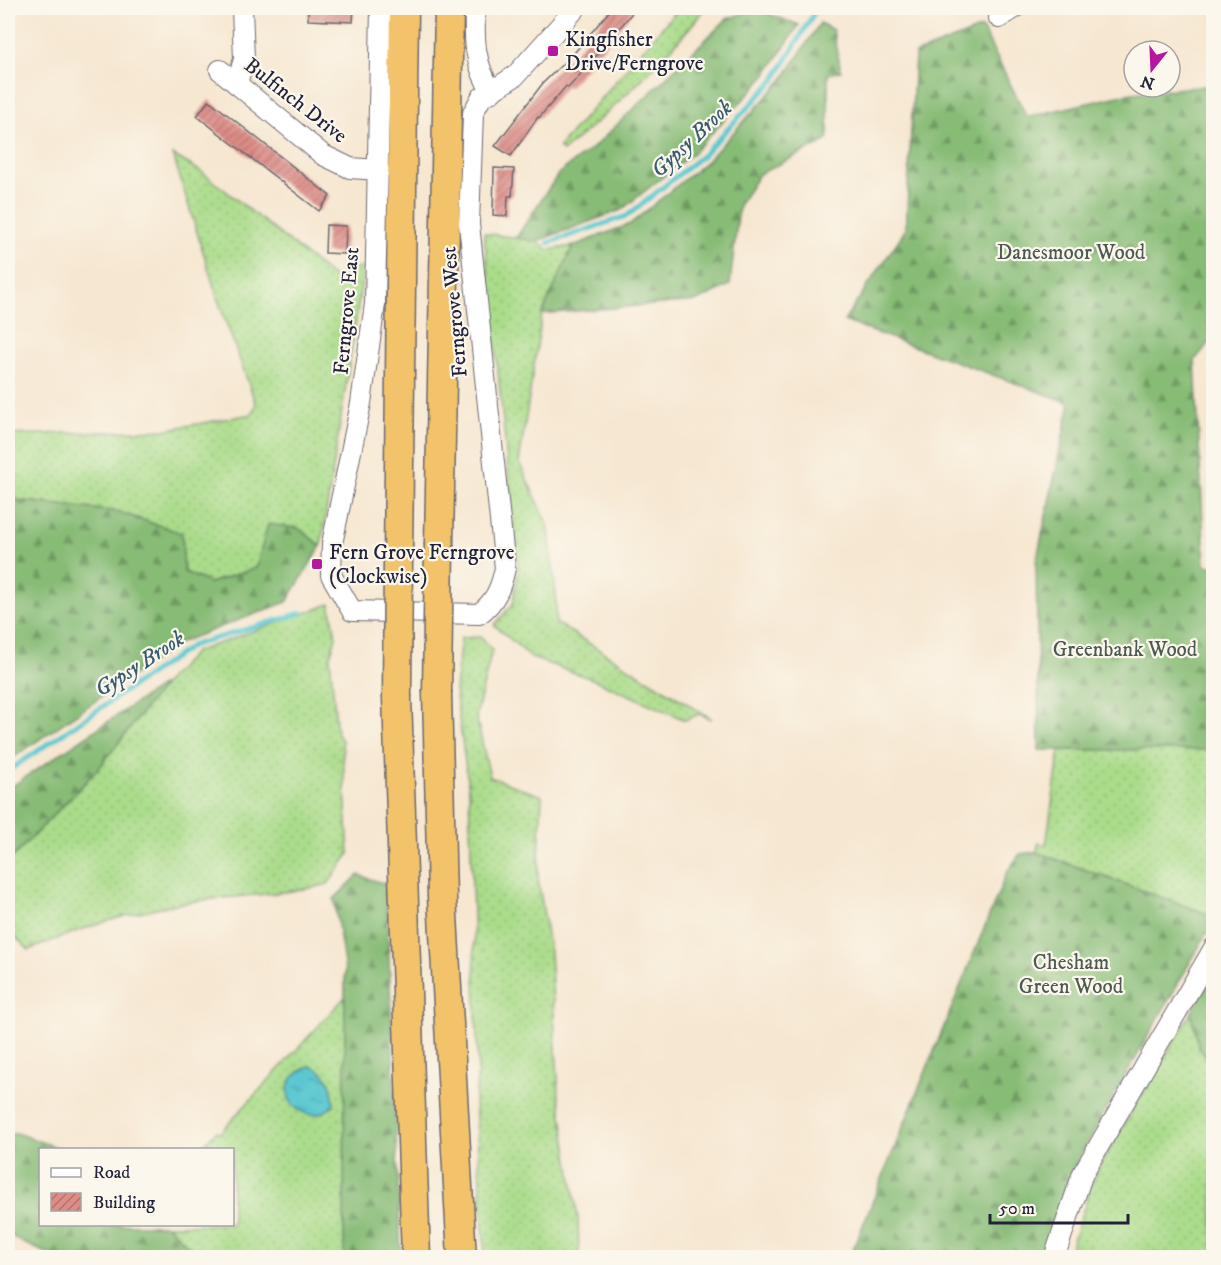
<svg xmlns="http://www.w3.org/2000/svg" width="1221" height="1265" font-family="'IM FELL DW Pica',serif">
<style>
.grass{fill:url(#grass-dots);stroke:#667f62;stroke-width:1.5}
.forest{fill:url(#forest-firs);stroke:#546f58;stroke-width:1.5}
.water{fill:url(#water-ripples);stroke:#3e7486;stroke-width:1.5}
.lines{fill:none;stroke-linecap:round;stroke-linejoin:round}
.stream{stroke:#5ac7d1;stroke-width:5}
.building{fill:url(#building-hatch)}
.minor-casing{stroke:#6c676f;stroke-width:22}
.highway-casing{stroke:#6c676f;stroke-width:31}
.minor{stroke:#fff;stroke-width:20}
.highway{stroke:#f2c36a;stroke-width:28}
.highway-bridge-casing{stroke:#6c676f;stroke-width:31;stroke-linecap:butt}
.highway-bridge{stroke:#f2c36a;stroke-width:28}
.poi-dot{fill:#b5179e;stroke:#fbf7ec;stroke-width:2}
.labels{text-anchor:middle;stroke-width:4.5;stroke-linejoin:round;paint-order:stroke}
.poi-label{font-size:21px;fill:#22223b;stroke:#fbf7ec;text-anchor:start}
.street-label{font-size:21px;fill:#22223b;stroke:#fbf7ec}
.park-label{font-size:21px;fill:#4b5a53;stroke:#fbf7ec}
.water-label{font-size:22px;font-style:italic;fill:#365c70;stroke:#fbf7ec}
</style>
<defs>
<pattern id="grass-dots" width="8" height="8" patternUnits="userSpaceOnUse" patternTransform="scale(1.5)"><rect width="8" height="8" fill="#aadc8a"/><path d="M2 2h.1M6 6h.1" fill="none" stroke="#92bc78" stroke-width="1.8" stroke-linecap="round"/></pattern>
<pattern id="forest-firs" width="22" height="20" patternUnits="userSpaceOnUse" patternTransform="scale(1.5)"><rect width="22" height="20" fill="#87bc76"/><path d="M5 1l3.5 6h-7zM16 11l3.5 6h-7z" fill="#6e9862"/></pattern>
<pattern id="water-ripples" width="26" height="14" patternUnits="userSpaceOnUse" patternTransform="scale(1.5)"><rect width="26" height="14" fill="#5ac7d1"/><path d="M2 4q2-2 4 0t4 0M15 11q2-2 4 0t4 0" fill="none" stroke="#4aa1ab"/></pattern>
<pattern id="building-hatch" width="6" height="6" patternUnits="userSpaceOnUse" patternTransform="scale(1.5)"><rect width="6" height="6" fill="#dd8c86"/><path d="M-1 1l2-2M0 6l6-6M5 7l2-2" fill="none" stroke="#b3726f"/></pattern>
</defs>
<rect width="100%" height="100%" fill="#fbf7ec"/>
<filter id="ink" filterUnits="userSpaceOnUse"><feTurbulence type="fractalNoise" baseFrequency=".0167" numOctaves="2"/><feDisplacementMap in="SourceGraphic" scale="12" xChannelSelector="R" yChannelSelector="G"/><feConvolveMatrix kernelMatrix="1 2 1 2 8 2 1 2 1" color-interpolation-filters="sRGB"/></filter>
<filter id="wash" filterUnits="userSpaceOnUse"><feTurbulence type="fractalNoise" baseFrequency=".008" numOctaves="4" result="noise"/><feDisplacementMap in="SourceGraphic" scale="24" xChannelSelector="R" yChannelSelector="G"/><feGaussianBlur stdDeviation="1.35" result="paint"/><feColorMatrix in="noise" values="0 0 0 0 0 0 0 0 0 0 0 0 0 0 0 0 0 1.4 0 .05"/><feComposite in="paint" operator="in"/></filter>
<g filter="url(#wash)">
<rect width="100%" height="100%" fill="#f6e7d0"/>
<g class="grass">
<path d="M679 8H706C663 61 616 107 563 151L559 147Z"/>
<path d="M173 155 202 172 336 279 347 267 364 268 321 546 298 528 256 568 210 583 184 572 119 512 8 499V435L164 430 252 414 256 404 218 300Z"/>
<path d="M484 233 537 241 549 250 573 246 542 314 519 462 548 524 556 594V623L712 719 699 714 685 720 595 680 532 658 494 625 513 604 518 570Z"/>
<path d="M330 604 336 637 330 657 337 734 342 740 349 854 328 884C285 895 241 895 196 901 139 909 83 927 29 950L8 930V862L98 769 165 683 195 652Z"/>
<path d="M481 637 492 650 476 716 490 777 542 796 538 878 550 953 559 1096 578 1218 579 1257H485L475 1102 478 1069 469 791 455 689 461 638Z"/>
<path d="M1210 749 1213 750V916L1036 852 1039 843 1046 845 1060 750Z"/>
<path d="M345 997 344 1257H199L167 1225 232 1224V1150L199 1149 217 1131 220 1133Z"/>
<path d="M1191 1013 1199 1048 1213 1065V1257L1067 1258 1096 1172Z"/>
</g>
<g class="forest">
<path d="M755 9 799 25 765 76 694 152 621 210 537 241 516 238 559 173 595 146 727 19Z"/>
<path d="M820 23 833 30 841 71 828 74V140L759 174 739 205 730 285 697 301 542 314 573 246 630 224 707 161 783 79Z"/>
<path d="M982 28 1027 117 1132 93 1205 86 1213 89V338L1195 360 1205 565 1214 567 1213 750H1039L1036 563 1070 403 844 321 906 229 915 54Z"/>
<path d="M8 499 119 512 182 533 184 572 210 583 256 568 268 524 298 528 321 546 287 602 181 642 8 761Z"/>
<path d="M165 683 98 769 8 862V789Z"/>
<path d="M1036 852 1213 916V922L1073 1168 1041 1257H850L1007 872 1020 854Z"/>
<path d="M358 875 386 884 401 1257H344L345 970 334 899Z"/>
<path d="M1213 974V1065L1199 1048 1191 1013Z"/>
<path d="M16 1133 61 1149 40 1150V1224L167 1225 199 1257H56L19 1241 8 1233V1135Z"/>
</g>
<path class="water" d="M311 1066C330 1074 332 1085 334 1104 307 1136 259 1086 311 1066Z"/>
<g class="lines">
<g class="stream">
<path d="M548 243 627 216 703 155 775 79 817 8"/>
<path d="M8 771 193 645 302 613"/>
</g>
</g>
<g id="blocks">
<g class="building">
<path d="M308 8H354L353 22 308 20Z"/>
<path d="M612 8H636L589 65 568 88 566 86 539 118 538 117 511 156 495 146 543 83 575 52Z"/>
<path d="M209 100 330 196 319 211 197 116Z"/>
<path d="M494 168 514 169 512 196H508L507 216 493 215Z"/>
<path d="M326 225 346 226 345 254 325 253Z"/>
</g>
</g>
</g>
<g filter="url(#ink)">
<use href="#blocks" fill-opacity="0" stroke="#6c676f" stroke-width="1.5"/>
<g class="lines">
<defs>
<g id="minor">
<path d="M381 8 375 304 361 403 332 544 331 575 352 611 479 614C495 602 501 588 505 568L469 224 473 113 481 98 515 76 576 8"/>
<path d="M475 8C474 40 474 64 492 92"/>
<path d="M999 18 1015 8"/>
<path d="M220 70 323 155 350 168 379 170"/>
<path d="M237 84 244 59 242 8"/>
<path d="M1054 1258 1083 1173 1214 948"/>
</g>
<g id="highway">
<path d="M439 543 449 8"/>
<path d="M398 559 404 8"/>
<path d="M437 693 442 897 462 1258"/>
<path d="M397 697 416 1258"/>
</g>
</defs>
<use href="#minor" class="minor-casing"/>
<use href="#highway" class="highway-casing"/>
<use href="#minor" class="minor"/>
<use href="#highway" class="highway"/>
<defs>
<g id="highway-bridge">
<path d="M437 693 439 543"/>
<path d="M397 697 398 559"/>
</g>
</defs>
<use href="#highway-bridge" class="highway-bridge-casing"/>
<use href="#highway-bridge" class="highway-bridge"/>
</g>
</g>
<g class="poi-dot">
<rect x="547" y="45" width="12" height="12" rx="3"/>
<rect x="311" y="558" width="12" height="12" rx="3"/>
</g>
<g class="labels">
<g class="poi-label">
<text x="565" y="46">Kingfisher<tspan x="565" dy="24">Drive/Ferngrove</tspan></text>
<text x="329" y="559">Fern Grove Ferngrove<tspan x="329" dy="24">(Clockwise)</tspan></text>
</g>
<g class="street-label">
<text transform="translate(296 100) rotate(38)" y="7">Bulfinch Drive</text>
<text transform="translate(346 311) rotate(-85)" y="7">Ferngrove East</text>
<text transform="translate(454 312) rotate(-95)" y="7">Ferngrove West</text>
</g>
<g class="park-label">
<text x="1071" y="259">Danesmoor Wood</text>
<text x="1125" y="656">Greenbank Wood</text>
<text x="1071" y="969">Chesham<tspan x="1071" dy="24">Green Wood</tspan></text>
</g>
<g class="water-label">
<text transform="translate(691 138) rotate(-43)" y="8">Gypsy Brook</text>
<text transform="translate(139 663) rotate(-33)" y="8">Gypsy Brook</text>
</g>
</g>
<rect width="1221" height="1265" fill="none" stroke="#fbf7ec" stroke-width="30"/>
<rect x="39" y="1148" width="195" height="78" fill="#fbf7ec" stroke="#a4a2a5" stroke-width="1.5"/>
<rect x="51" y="1168" width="30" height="9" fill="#ffffff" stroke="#a4a2a5" stroke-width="1.5"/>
<text x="93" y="1178" font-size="18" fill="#22223b">Road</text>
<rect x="51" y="1193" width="30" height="18" fill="url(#building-hatch)" stroke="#a4a2a5" stroke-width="1.5"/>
<text x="93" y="1208" font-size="18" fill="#22223b">Building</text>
<g transform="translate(1152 69) rotate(198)"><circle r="28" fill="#fbf7ec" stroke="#a4a2a5" stroke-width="1.5"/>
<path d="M0-4.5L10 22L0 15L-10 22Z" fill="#b5179e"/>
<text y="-9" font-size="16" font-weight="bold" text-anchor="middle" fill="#22223b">N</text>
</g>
<path d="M990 1214v9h138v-9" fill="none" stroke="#22223b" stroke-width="3"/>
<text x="999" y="1214" font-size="18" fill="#22223b" stroke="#fbf7ec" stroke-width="4.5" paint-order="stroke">50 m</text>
</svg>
